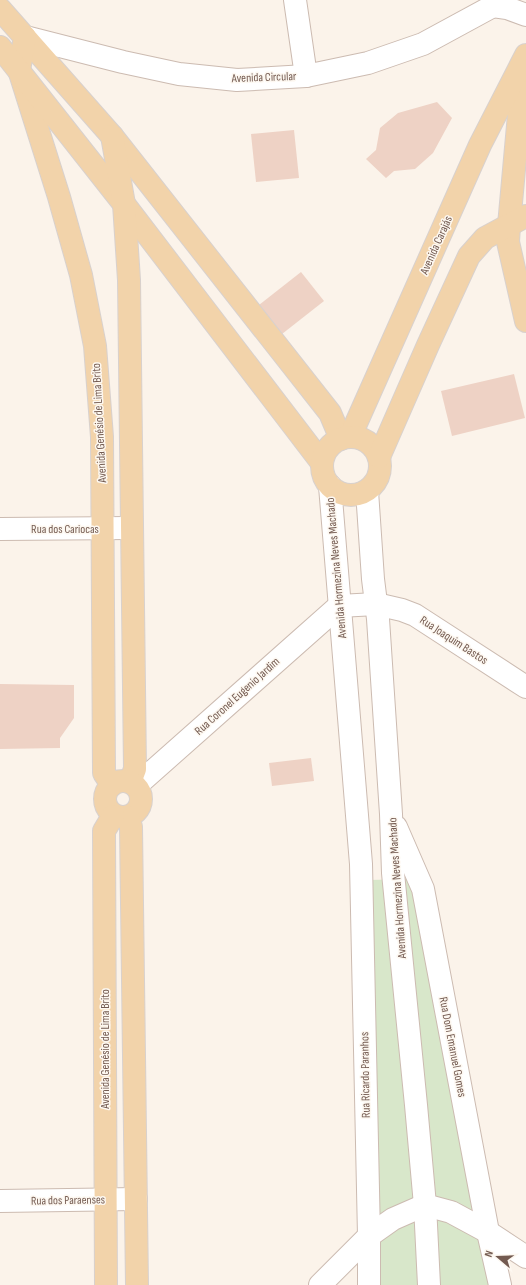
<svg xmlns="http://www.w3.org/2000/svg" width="526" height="1285" font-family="'Sofia Sans Condensed',sans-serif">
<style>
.green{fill:#d8e7ca}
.building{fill:#eed2c5}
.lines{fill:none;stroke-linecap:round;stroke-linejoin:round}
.minor-casing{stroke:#ccbbb1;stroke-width:24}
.major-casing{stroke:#d8d1ce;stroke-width:24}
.minor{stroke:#fff;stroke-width:22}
.major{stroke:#f2d3aa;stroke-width:22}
.labels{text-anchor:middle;stroke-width:3;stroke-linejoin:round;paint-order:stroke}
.street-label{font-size:12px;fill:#735a50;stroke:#fdf8f1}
</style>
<rect width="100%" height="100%" fill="#fbf3ea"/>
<path class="green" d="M409 879 496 1285H374L369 880Z"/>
<g class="building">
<path d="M437 102 452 118 433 153 415 169 394 171 386 178 366 159 376 150 380 128 398 113Z"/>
<path d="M294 130 299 178 256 182 251 134Z"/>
<path d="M301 272 324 301 282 334 259 305Z"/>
<path d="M514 374 525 418 452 436 441 391Z"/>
<path d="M0 684 74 685V718L60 738V748L0 749Z"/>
<path d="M311 758 314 781 272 786 269 763Z"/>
</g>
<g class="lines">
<defs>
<g id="minor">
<path d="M295 0 306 76"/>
<path d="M493 6 507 8 526 15"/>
<path d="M25 37 123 62 179 74 237 80 306 76 368 63 423 44 493 6 500 0"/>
<path d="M330 486 361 864 369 1236V1285"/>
<path d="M367 491 373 579 378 619 391 814 393 873 416 1105 425 1205 429 1285"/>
<path d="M0 529 131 528"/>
<path d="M136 786 339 606 376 604 402 610 415 615 526 687"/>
<path d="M396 827 423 889 488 1232 500 1285"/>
<path d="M0 1201 136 1199"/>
<path d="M425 1205 451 1212 488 1232 526 1257"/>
<path d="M320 1285 369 1236 393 1219 425 1205"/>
</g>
<g id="major">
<path d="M0 9 112 136 330 413 341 439"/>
<path d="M25 37 19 70 59 197 81 275 95 346 102 437 104 773 112 785"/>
<path d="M0 47 124 204 322 463"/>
<path d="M523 70 509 225 508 242 526 321"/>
<path d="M112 136 124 204 129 280 135 769 130 782"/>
<path d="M350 437 480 145 526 55"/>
<circle cx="351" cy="466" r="29"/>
<path d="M379 457 428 345 469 256 485 238 526 216"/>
<circle cx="123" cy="799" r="18"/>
<path d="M128 817 131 827 137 1285"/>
<path d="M106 1285 104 831 113 816"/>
</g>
</defs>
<use href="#minor" class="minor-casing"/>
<use href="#major" class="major-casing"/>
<use href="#minor" class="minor"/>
<use href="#major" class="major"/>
</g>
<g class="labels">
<g class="street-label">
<text transform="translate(264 77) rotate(-2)" y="4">Avenida Circular</text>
<text transform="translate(436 245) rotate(-66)" y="4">Avenida Carajás</text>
<text transform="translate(99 423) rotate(-93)" y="4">Avenida Genésio de Lima Brito</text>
<text x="65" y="533">Rua dos Cariocas</text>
<text transform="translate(336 568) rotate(-95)" y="4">Avenida Hormezina Neves Machado</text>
<text transform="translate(454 640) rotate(33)" y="4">Rua Joaquim Bastos</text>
<text transform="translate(237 696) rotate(-42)" y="4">Rua Coronel Eugenio Jardim</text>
<text transform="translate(397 888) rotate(-94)" y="4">Avenida Hormezina Neves Machado</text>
<text transform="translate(453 1047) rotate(79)" y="4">Rua Dom Emanuel Gomes</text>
<text transform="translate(105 1049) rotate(-90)" y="4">Avenida Genésio de Lima Brito</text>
<text transform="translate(365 1075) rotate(-91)" y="4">Rua Ricardo Paranhos</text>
<text transform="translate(68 1200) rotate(-1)" y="4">Rua dos Paraenses</text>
</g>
</g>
<g transform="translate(498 1257) rotate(289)" stroke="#fdf8f1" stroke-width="3" paint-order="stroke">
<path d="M0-3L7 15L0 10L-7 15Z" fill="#735a50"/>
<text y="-6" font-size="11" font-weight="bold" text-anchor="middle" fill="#735a50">N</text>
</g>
</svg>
